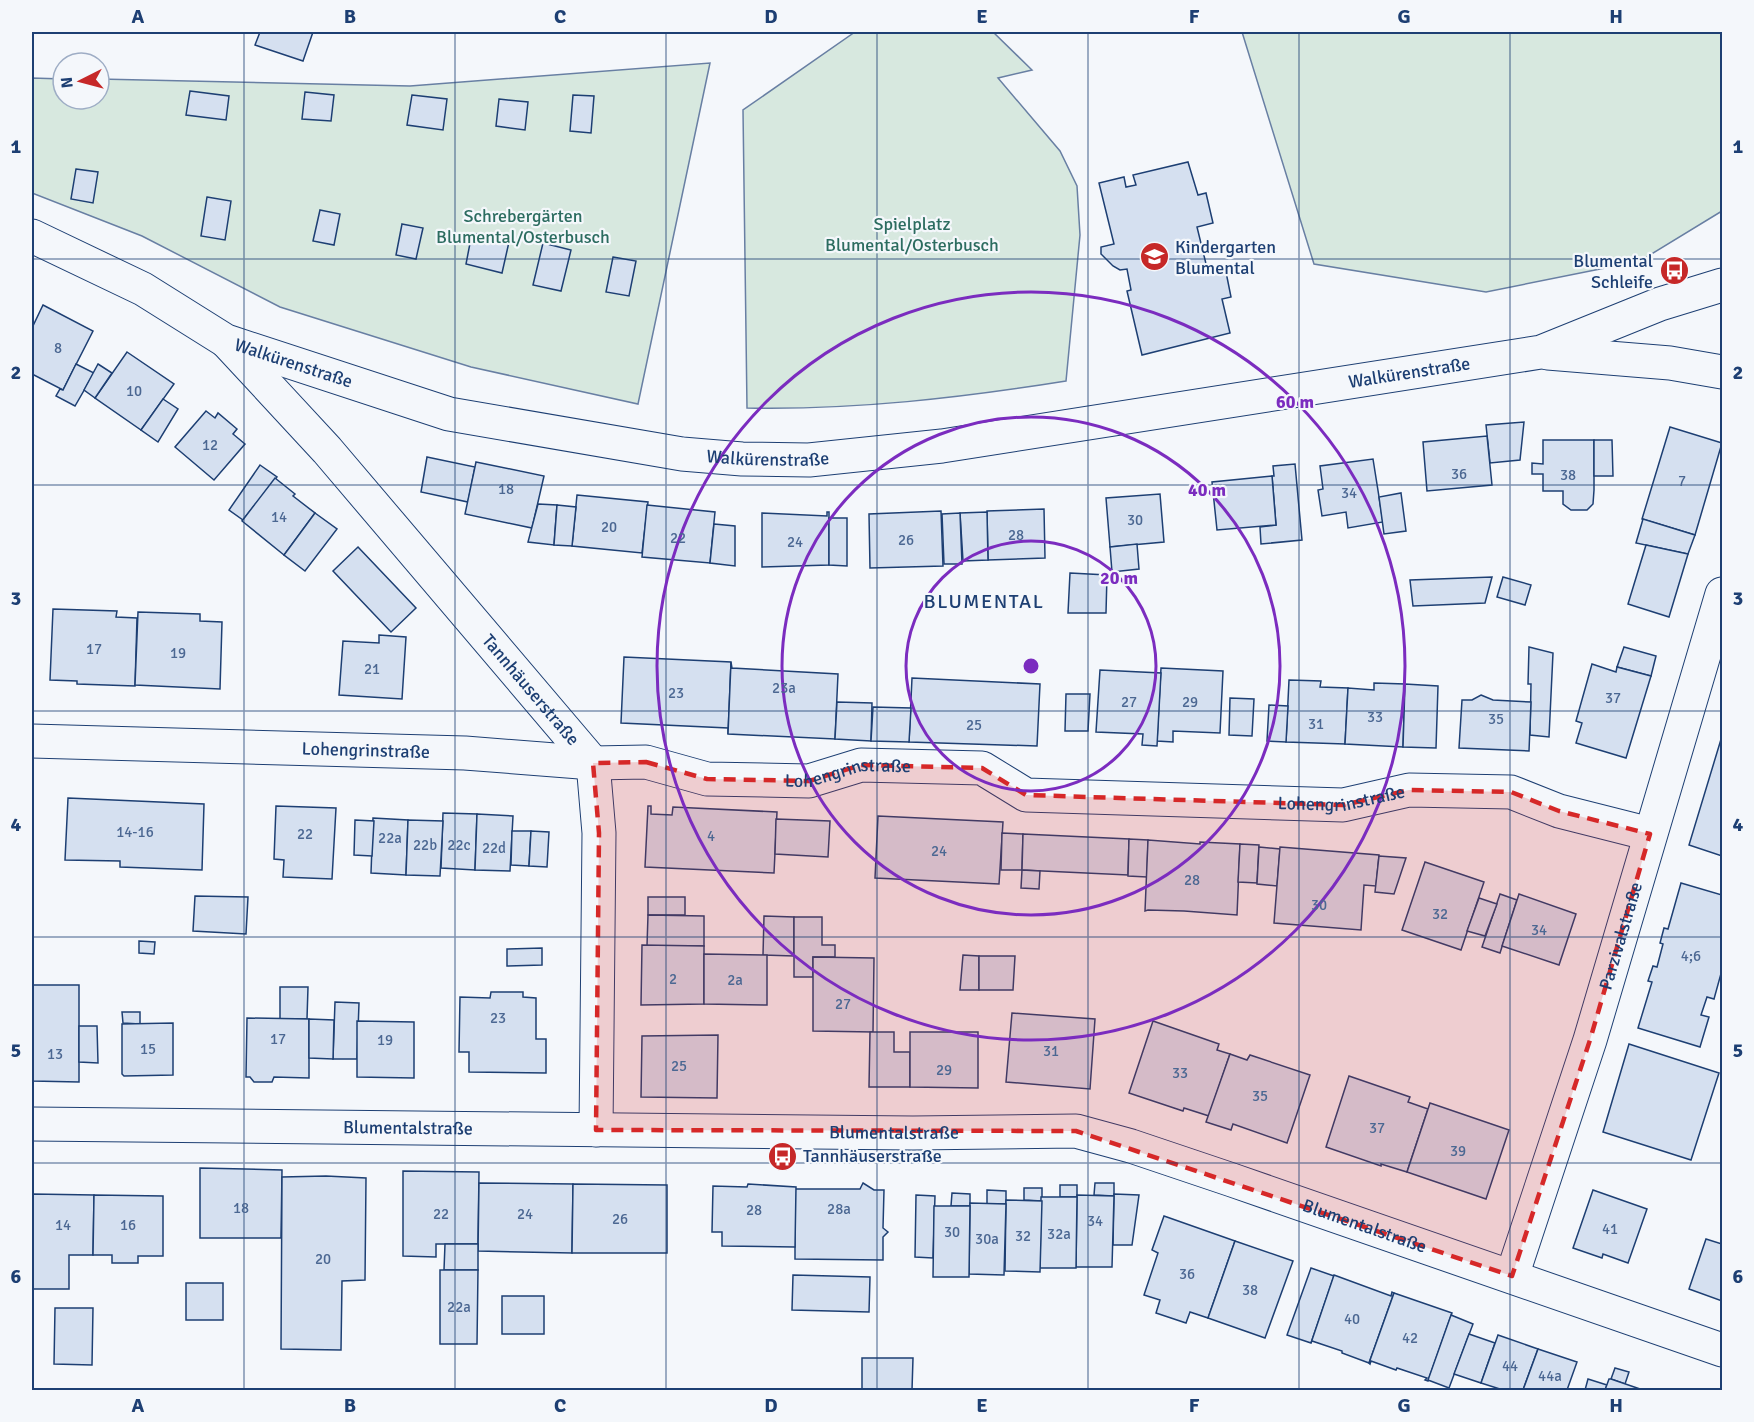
<svg xmlns="http://www.w3.org/2000/svg" width="1754" height="1422" font-family="Signika,sans-serif">
<style>
.green{fill:#d7e8df;stroke:#687fa3;stroke-width:1.5}
.building{fill:#d5e0f0;stroke:#1d3f73;stroke-width:1.5}
.lines{fill:none;stroke-linecap:round;stroke-linejoin:round}
.minor-casing{stroke:#1d3f73;stroke-width:35}
.minor{stroke:#f4f7fb;stroke-width:33}
.marked{fill:#d62828;fill-opacity:0.2;stroke:#d62828;stroke-width:4.5;stroke-dasharray:12 8;stroke-linejoin:round}
.grid{fill:none;stroke:#1d3f73;stroke-width:1.5;stroke-opacity:0.55}
.ring{fill:none;stroke:#7b2cbf;stroke-width:3}
.labels{text-anchor:middle;stroke-width:4.5;stroke-linejoin:round;paint-order:stroke}
.number-label{font-size:15px;fill:#4b6792}
.park-label{font-size:18px;fill:#2c6c60;stroke:#f4f7fb}
.poi-label{font-size:18px;fill:#1d3f73;stroke:#f4f7fb;text-anchor:start}
.street-label{font-size:18px;fill:#1d3f73;stroke:#f4f7fb}
.neighbourhood-label{font-size:20px;letter-spacing:1.5px;fill:#1d3f73;stroke:#f4f7fb}
.centre{fill:#7b2cbf;stroke:#f4f7fb;stroke-width:3}
.ring-label{font-size:18px;text-anchor:middle;font-weight:bold;fill:#7b2cbf;stroke:#f4f7fb;stroke-width:4.5;stroke-linejoin:round;paint-order:stroke}
.neatline{fill:none;stroke:#1d3f73;stroke-width:2}
.grid-label{font-size:20px;text-anchor:middle;font-weight:bold;fill:#1d3f73}
</style>
<rect width="100%" height="100%" fill="#f4f7fb"/>
<g class="green">
<path d="M855 32H993L1032 70 998 78 1060 151 1077 186 1080 235 1066 381C960 398 855 410 747 408L743 110Z"/>
<path d="M1242 32H1722V211L1640 261 1486 292 1314 264Z"/>
<path d="M710 63 638 404 471 367 280 307 142 236 32 193V78L63 79V99H99V79L410 86Z"/>
</g>
<g class="building">
<path d="M260 32H313L303 61 255 45Z"/>
<path d="M190 91 229 96 226 120 186 115Z"/>
<path d="M305 92 334 95 331 121 302 119Z"/>
<path d="M412 95 447 99 443 130 407 125Z"/>
<path d="M573 95 594 96 591 133 570 131Z"/>
<path d="M499 99 528 102 525 130 496 126Z"/>
<path d="M1188 162 1198 195 1206 193 1213 223 1197 227 1208 272 1225 267 1231 297 1222 299 1230 333 1142 355 1127 291 1131 290 1127 269 1120 270 1113 266 1101 254V247L1114 244 1099 183 1124 177 1126 187 1136 185 1133 175Z"/>
<path d="M76 169 98 172 93 203 71 199Z"/>
<path d="M207 197 231 201 225 240 201 236Z"/>
<path d="M320 210 340 214 334 245 313 241Z"/>
<path d="M402 224 423 228 416 259 396 255Z"/>
<path d="M472 233 509 242 502 273 466 264Z"/>
<path d="M543 243 571 250 561 291 533 285Z"/>
<path d="M613 257 636 261 629 296 606 292Z"/>
<path d="M43 305 93 331 63 390 32 374V328Z"/>
<path d="M127 352 174 384 141 430 95 398Z"/>
<path d="M76 364 94 373 75 406 56 396 60 389 63 390Z"/>
<path d="M98 364 112 373 95 398 84 390Z"/>
<path d="M163 399 178 409 158 442 141 430Z"/>
<path d="M206 411 215 418 218 413 237 429 233 434 245 444 214 480 175 447Z"/>
<path d="M1524 422 1520 460 1490 463 1486 425Z"/>
<path d="M1670 427 1722 443 1695 535 1642 519Z"/>
<path d="M1487 436 1492 485 1427 491 1423 442Z"/>
<path d="M1543 440H1594V490L1593 504 1587 510H1571L1563 504V491H1543V474H1532V463L1543 464Z"/>
<path d="M1594 440H1612L1613 476H1594Z"/>
<path d="M427 457 475 467 468 502 421 492Z"/>
<path d="M1373 459 1383 522 1348 528 1346 512 1322 516 1318 490 1323 489 1320 466Z"/>
<path d="M476 462 544 476 532 528 465 514Z"/>
<path d="M1295 464 1302 540 1261 544 1260 527 1276 525 1272 476H1274L1273 466Z"/>
<path d="M260 465 277 477 243 520 229 510Z"/>
<path d="M1272 476 1276 525 1217 530 1212 482Z"/>
<path d="M275 478 295 494 293 496 315 513 284 555 242 521Z"/>
<path d="M1401 493 1406 531 1384 534 1379 497Z"/>
<path d="M1160 494 1164 542 1110 547 1106 498Z"/>
<path d="M577 495 648 502 642 553 572 546Z"/>
<path d="M538 504 557 505 554 545 528 542Z"/>
<path d="M557 505 576 507 572 546 554 545Z"/>
<path d="M647 505 715 512 710 563 642 557Z"/>
<path d="M1044 509 1045 558 988 560 987 511Z"/>
<path d="M941 511 943 566 870 568 869 514Z"/>
<path d="M827 512H829V565L762 567V513L827 516Z"/>
<path d="M987 512 988 560 963 561 960 513Z"/>
<path d="M315 513 337 529 305 571 284 555Z"/>
<path d="M960 513 962 564H944L942 514Z"/>
<path d="M829 518H847V566L829 565Z"/>
<path d="M1643 519 1695 535 1688 554 1636 543Z"/>
<path d="M714 524 735 526V566L710 563Z"/>
<path d="M1137 544 1139 569 1112 572 1110 547Z"/>
<path d="M1646 545 1688 554 1669 617 1628 604Z"/>
<path d="M358 547 416 608 391 632 333 571Z"/>
<path d="M1070 573 1107 575 1106 613H1068Z"/>
<path d="M1492 577 1485 603 1413 606 1410 580Z"/>
<path d="M1503 577 1531 585 1525 605 1497 597Z"/>
<path d="M53 609 117 611 116 617 137 618 135 686 77 684V681L50 680Z"/>
<path d="M138 612 200 614V621L222 622 220 689 135 685Z"/>
<path d="M379 635 406 637 402 699 339 695 343 641 379 643Z"/>
<path d="M1529 647 1553 653 1549 737 1530 735 1531 684H1528Z"/>
<path d="M1624 647 1656 656 1651 676 1617 667Z"/>
<path d="M624 657 731 662 728 734V728L621 723Z"/>
<path d="M731 662 732 668 838 674 835 739 728 734Z"/>
<path d="M1592 664 1616 672 1617 667 1651 676 1626 758 1576 743 1582 723 1576 721Z"/>
<path d="M1161 668 1223 671 1220 733 1173 731V742L1157 741Z"/>
<path d="M1100 670 1161 673 1157 746 1142 745 1143 734 1096 732Z"/>
<path d="M912 678 1040 684 1037 746 909 742Z"/>
<path d="M1289 680 1321 681 1320 687 1348 688 1345 744 1286 742Z"/>
<path d="M1374 683 1405 684 1403 747 1345 744 1348 688 1374 690Z"/>
<path d="M1405 684 1438 686 1436 748 1403 747Z"/>
<path d="M1066 694H1090L1088 731H1065Z"/>
<path d="M1481 695 1493 700 1531 702 1529 751 1459 748 1462 700H1472Z"/>
<path d="M1230 698 1254 699 1252 736 1229 735Z"/>
<path d="M837 702 872 703 871 741 835 739Z"/>
<path d="M1269 705 1288 706 1286 742 1267 741Z"/>
<path d="M873 707 911 708 909 742 871 741Z"/>
<path d="M1722 736V856L1689 845Z"/>
<path d="M68 798 204 804 202 870 120 867V861L65 860Z"/>
<path d="M276 806 336 808 332 879 283 877 284 860 274 859Z"/>
<path d="M648 806H651V814L672 815 673 807 777 812 774 873 645 867Z"/>
<path d="M443 813 477 814 475 870 441 868Z"/>
<path d="M477 814 513 816 510 871 475 870Z"/>
<path d="M878 816 1003 822 999 884 875 878Z"/>
<path d="M373 818 408 820 406 875 371 873Z"/>
<path d="M776 819 830 821 828 857 775 854Z"/>
<path d="M355 820 374 821 372 856 354 855Z"/>
<path d="M408 820 443 821 440 876 406 875Z"/>
<path d="M512 831H531L529 866 511 865Z"/>
<path d="M531 831 549 832 547 867 529 866Z"/>
<path d="M1002 833 1023 834 1022 870H1001Z"/>
<path d="M1023 834 1129 839 1128 875 1022 870Z"/>
<path d="M1129 839 1148 840 1147 877 1128 876Z"/>
<path d="M1148 840 1200 844V842L1240 844 1237 915 1184 911 1148 910 1145 911Z"/>
<path d="M1240 844 1259 845 1257 883 1238 882Z"/>
<path d="M1259 847 1280 849 1277 886 1257 884Z"/>
<path d="M1280 847 1379 855 1376 886 1364 885 1361 930 1274 923Z"/>
<path d="M1379 856 1406 858 1394 894 1375 892Z"/>
<path d="M1425 862 1484 882 1461 950 1402 930Z"/>
<path d="M1022 870 1040 871 1039 889 1021 888Z"/>
<path d="M1681 883 1722 895V970L1714 999 1707 997 1701 1015 1709 1017 1700 1047 1638 1028 1652 982 1648 981 1653 966 1657 967 1663 944 1660 943 1664 928 1668 929Z"/>
<path d="M1500 894 1517 900 1500 953 1482 947Z"/>
<path d="M1519 894 1576 914 1559 965 1502 946Z"/>
<path d="M195 896 248 897 246 934 193 931Z"/>
<rect x="648" y="897" width="37" height="18"/>
<path d="M1479 898 1497 904 1485 936 1467 931Z"/>
<path d="M648 915 704 916V946H647Z"/>
<path d="M764 916 794 917V956L763 955Z"/>
<path d="M794 917H822V945H835V957H813V977H794Z"/>
<path d="M139 941 155 942 154 954 139 953Z"/>
<path d="M642 945 704 946V1004L641 1005Z"/>
<path d="M542 948V965L507 966V949Z"/>
<path d="M704 954 767 955V1005L704 1004Z"/>
<path d="M963 955 979 956V990H960Z"/>
<path d="M979 956H1015L1013 990H979Z"/>
<path d="M813 957 874 958 873 1032 813 1031Z"/>
<path d="M32 985H79V1082L32 1081Z"/>
<path d="M280 987H308L307 1019H280Z"/>
<path d="M491 992H523V997L536 998V1039H546V1073L469 1072V1052H459L460 997 490 998Z"/>
<path d="M335 1002 359 1003 357 1059H333Z"/>
<path d="M122 1012H140V1024L123 1023Z"/>
<path d="M1012 1013 1095 1019 1090 1089 1006 1082Z"/>
<path d="M247 1018 309 1019V1078L274 1077 272 1082H254L250 1077H246Z"/>
<path d="M309 1019 334 1020 333 1059 309 1058Z"/>
<path d="M357 1021 414 1022V1078L357 1077Z"/>
<path d="M1153 1021 1219 1044 1217 1050 1230 1054 1209 1116 1184 1108 1183 1111 1129 1093Z"/>
<path d="M173 1023V1075L124 1076 122 1074V1024Z"/>
<path d="M79 1026H97L98 1063 79 1062Z"/>
<path d="M870 1032H894V1052H910V1087H869Z"/>
<path d="M910 1032H978V1088L910 1087Z"/>
<path d="M718 1035 717 1098 641 1097 642 1036Z"/>
<path d="M1629 1044 1719 1073 1691 1160 1603 1132Z"/>
<path d="M1230 1054 1247 1060 1250 1055 1310 1075 1287 1143 1233 1124 1231 1130 1206 1122Z"/>
<path d="M1349 1076 1410 1097 1408 1102 1428 1109 1407 1172 1381 1164V1166L1326 1147Z"/>
<path d="M1430 1103 1509 1130 1486 1199 1407 1172Z"/>
<path d="M200 1168 282 1170 281 1238H200Z"/>
<path d="M403 1171 479 1172 478 1244H436V1257L403 1256Z"/>
<path d="M326 1176 366 1178 365 1280 342 1281 341 1350 281 1349 282 1177Z"/>
<path d="M479 1183 573 1184 572 1253 478 1251Z"/>
<path d="M863 1183 874 1190H884L883 1228 888 1232 883 1237V1260L795 1259V1189H860Z"/>
<path d="M1095 1183H1114V1196L1094 1195Z"/>
<path d="M573 1184 667 1185V1253H572Z"/>
<path d="M748 1184 796 1187 795 1247 722 1246V1232H712L713 1186 747 1187Z"/>
<rect x="1060" y="1185" width="17" height="12"/>
<path d="M1024 1188H1042V1201L1024 1200Z"/>
<path d="M987 1190 1006 1191V1204H987Z"/>
<path d="M1593 1190 1647 1209 1628 1263 1603 1254 1602 1258 1573 1248Z"/>
<path d="M952 1193 970 1194V1206H951Z"/>
<path d="M32 1194 94 1195 93 1255H69V1289H32Z"/>
<path d="M1114 1194 1139 1195 1132 1245H1113Z"/>
<path d="M94 1195 163 1196V1256H138V1263H112V1255H93Z"/>
<path d="M916 1195 935 1196 933 1258 915 1257Z"/>
<path d="M1077 1195 1114 1196 1112 1267H1076Z"/>
<path d="M1041 1197H1077L1076 1268H1040Z"/>
<path d="M1006 1200 1042 1201 1040 1272 1005 1271Z"/>
<path d="M970 1203 1006 1204 1004 1275 969 1274Z"/>
<path d="M934 1206H970L969 1277H933Z"/>
<path d="M1164 1216 1235 1241 1208 1318 1190 1312 1186 1323 1156 1313 1160 1300 1144 1295 1158 1253 1152 1250Z"/>
<path d="M1706 1239 1722 1244V1301L1689 1289Z"/>
<path d="M1235 1241 1293 1261 1265 1338 1208 1318Z"/>
<path d="M445 1244H478V1270H444Z"/>
<path d="M1311 1268 1334 1276 1311 1343 1287 1335Z"/>
<path d="M440 1270H478L477 1344H440Z"/>
<path d="M793 1275 870 1277 869 1312 792 1310Z"/>
<path d="M1334 1275 1391 1296 1392 1292 1394 1293 1369 1363 1342 1353V1351L1312 1341 1311 1343Z"/>
<rect x="186" y="1283" width="37" height="37"/>
<path d="M1394 1293 1452 1313 1428 1381 1425 1380 1427 1378 1397 1368 1396 1370 1371 1361 1370 1364 1369 1363Z"/>
<rect x="502" y="1296" width="42" height="38"/>
<path d="M55 1308H93L92 1365 54 1364Z"/>
<path d="M1451 1315 1473 1324 1449 1388 1428 1380Z"/>
<path d="M1469 1334 1495 1343 1481 1383 1454 1374Z"/>
<path d="M1498 1335 1538 1349 1523 1390H1503L1481 1383Z"/>
<path d="M1538 1349 1577 1362 1567 1390H1523Z"/>
<path d="M862 1358H913L912 1390H862Z"/>
<path d="M1615 1368 1629 1372 1625 1384 1611 1379Z"/>
<path d="M1588 1379 1607 1385 1605 1390H1585Z"/>
<path d="M1609 1379H1611L1643 1390H1605Z"/>
</g>
<g class="lines">
<defs>
<g id="minor">
<path id="s1" d="M32 236 143 289 226 341 449 414 682 454 742 459 809 460 942 446 1541 352 1660 304 1722 285"/>
<path id="s2" d="M227 342 327 450 593 763 599 833 596 1130"/>
<path d="M1548 353 1670 363 1722 372"/>
<path id="s3" d="M32 741 465 753 593 763 646 762 707 779 809 781 861 765 982 768 1026 795 1343 805 1409 790 1511 792 1559 811 1650 834"/>
<path id="s4" d="M32 1124 913 1133 1076 1131 1131 1146 1232 1180 1722 1350"/>
<path id="s5" d="M1512 1276 1590 1040 1722 594"/>
</g>
</defs>
<use href="#minor" class="minor-casing"/>
<use href="#minor" class="minor"/>
</g>
<path class="marked" d="M646 762 707 779 809 781 861 765 982 768 1026 795 1343 805 1409 790 1511 792 1559 811 1650 834 1590 1040 1512 1276 1076 1131 596 1130 599 833 593 763Z"/>
<path class="grid" d="M244 32V1390M455 32V1390M666 32V1390M877 32V1390M1088 32V1390M1299 32V1390M1510 32V1390M32 259H1722M32 485H1722M32 711H1722M32 937H1722M32 1163H1722"/>
<g class="ring">
<circle cx="1031" cy="666" r="125"/>
<circle cx="1031" cy="666" r="249"/>
<circle cx="1031" cy="666" r="374"/>
</g>
<defs>
<symbol id="school-disc" viewBox="-11 -11 22 22"><circle r="9.5" fill="#c62828" stroke="#f4f7fb"/><path d="M0-5L7-2L0 1L-7-2ZM-4 1L0 2.5L4 1V4Q0 6-4 4Z" fill="#fff"/></symbol>
<symbol id="bus-disc" viewBox="-11 -11 22 22"><circle r="9.5" fill="#c62828" stroke="#f4f7fb"/><path d="M-5-6H5V4H4V6H2V4H-2V6H-4V4H-5ZM-3.5-4V0h7V-4ZM-3.5 1.2v1.5H-2V1.2ZM2 1.2v1.5H3.5V1.2Z" fill="#fff"/></symbol>
</defs>
<g fill-rule="evenodd">
<use href="#school-disc" x="1138" y="240" width="33" height="33"/>
<use href="#bus-disc" x="1658" y="254" width="33" height="33"/>
<use href="#bus-disc" x="766" y="1140" width="33" height="33"/>
</g>
<g class="labels">
<g class="number-label">
<text x="58" y="353">8</text>
<text x="134" y="396">10</text>
<text x="210" y="450">12</text>
<text x="1459" y="479">36</text>
<text x="1568" y="480">38</text>
<text x="1682" y="486">7</text>
<text x="506" y="494">18</text>
<text x="1349" y="498">34</text>
<text x="279" y="522">14</text>
<text x="1135" y="525">30</text>
<text x="609" y="532">20</text>
<text x="1016" y="540">28</text>
<text x="678" y="543">22</text>
<text x="906" y="545">26</text>
<text x="795" y="547">24</text>
<text x="94" y="654">17</text>
<text x="178" y="658">19</text>
<text x="372" y="674">21</text>
<text x="784" y="693">23a</text>
<text x="676" y="698">23</text>
<text x="1613" y="703">37</text>
<text x="1129" y="707">27</text>
<text x="1190" y="707">29</text>
<text x="1375" y="722">33</text>
<text x="1496" y="724">35</text>
<text x="1316" y="729">31</text>
<text x="974" y="730">25</text>
<text x="135" y="837">14-16</text>
<text x="305" y="839">22</text>
<text x="711" y="841">4</text>
<text x="390" y="843">22a</text>
<text x="425" y="850">22b</text>
<text x="459" y="850">22c</text>
<text x="494" y="853">22d</text>
<text x="939" y="856">24</text>
<text x="1192" y="885">28</text>
<text x="1319" y="910">30</text>
<text x="1440" y="919">32</text>
<text x="1539" y="935">34</text>
<text x="1691" y="961">4;6</text>
<text x="673" y="984">2</text>
<text x="735" y="985">2a</text>
<text x="843" y="1009">27</text>
<text x="498" y="1023">23</text>
<text x="278" y="1044">17</text>
<text x="385" y="1045">19</text>
<text x="148" y="1054">15</text>
<text x="1051" y="1056">31</text>
<text x="55" y="1059">13</text>
<text x="679" y="1071">25</text>
<text x="944" y="1075">29</text>
<text x="1180" y="1078">33</text>
<text x="1260" y="1101">35</text>
<text x="1377" y="1133">37</text>
<text x="1458" y="1156">39</text>
<text x="241" y="1213">18</text>
<text x="839" y="1214">28a</text>
<text x="754" y="1215">28</text>
<text x="441" y="1219">22</text>
<text x="525" y="1219">24</text>
<text x="620" y="1224">26</text>
<text x="1095" y="1226">34</text>
<text x="63" y="1230">14</text>
<text x="128" y="1230">16</text>
<text x="1610" y="1234">41</text>
<text x="952" y="1237">30</text>
<text x="1059" y="1239">32a</text>
<text x="1023" y="1241">32</text>
<text x="987" y="1244">30a</text>
<text x="323" y="1264">20</text>
<text x="1187" y="1279">36</text>
<text x="1250" y="1295">38</text>
<text x="459" y="1312">22a</text>
<text x="1352" y="1324">40</text>
<text x="1410" y="1343">42</text>
<text x="1510" y="1371">44</text>
<text x="1550" y="1381">44a</text>
</g>
<g class="park-label">
<text x="523" y="222">Schrebergärten<tspan x="523" dy="21">Blumental/Osterbusch</tspan></text>
<text x="912" y="230">Spielplatz<tspan x="912" dy="21">Blumental/Osterbusch</tspan></text>
</g>
<g class="poi-label">
<text x="1175" y="253">Kindergarten<tspan x="1175" dy="21">Blumental</tspan></text>
<text x="1653" y="267" text-anchor="end">Blumental<tspan x="1653" dy="21">Schleife</tspan></text>
<text x="803" y="1162">Tannhäuserstraße</text>
</g>
<g class="street-label">
<text dy="6" stroke="none"><textPath href="#s1" startOffset="292">Walkürenstraße</textPath></text>
<text dy="6" stroke="none"><textPath href="#s1" startOffset="1426">Walkürenstraße</textPath></text>
<text dy="6" stroke="none"><textPath href="#s1" startOffset="778">Walkürenstraße</textPath></text>
<text dy="6" stroke="none"><textPath href="#s2" startOffset="462">Tannhäuserstraße</textPath></text>
<text dy="6" stroke="none"><textPath href="#s3" startOffset="334">Lohengrinstraße</textPath></text>
<text dy="6" stroke="none"><textPath href="#s3" startOffset="820">Lohengrinstraße</textPath></text>
<text dy="6" stroke="none"><textPath href="#s3" startOffset="1323">Lohengrinstraße</textPath></text>
<text dy="6" stroke="none"><textPath href="#s5" startOffset="357">Parzivalstraße</textPath></text>
<text dy="6" stroke="none"><textPath href="#s4" startOffset="376">Blumentalstraße</textPath></text>
<text dy="6" stroke="none"><textPath href="#s4" startOffset="862">Blumentalstraße</textPath></text>
<text dy="6" stroke="none"><textPath href="#s4" startOffset="1348">Blumentalstraße</textPath></text>
</g>
<g class="neighbourhood-label">
<text x="984" y="608">BLUMENTAL</text>
</g>
</g>
<circle cx="1031" cy="666" r="9" class="centre"/>
<g class="ring-label">
<text x="1295" y="408">60 m</text>
<text x="1207" y="496">40 m</text>
<text x="1119" y="584">20 m</text>
</g>
<rect width="1754" height="1422" fill="none" stroke="#f4f7fb" stroke-width="66"/>
<g transform="translate(81 81) rotate(264)"><circle r="28" fill="#f4f7fb" stroke="#9eadc5" stroke-width="1.5"/>
<path d="M0-4.5L10 22L0 15L-10 22Z" fill="#c62828"/>
<text y="-9" font-size="16" font-weight="bold" text-anchor="middle" fill="#1d3f73">N</text>
</g>
<rect x="33" y="33" width="1688" height="1356" class="neatline"/>
<g class="grid-label">
<text x="138" y="23">A</text>
<text x="350" y="23">B</text>
<text x="560" y="23">C</text>
<text x="771" y="23">D</text>
<text x="982" y="23">E</text>
<text x="1194" y="23">F</text>
<text x="1404" y="23">G</text>
<text x="1616" y="23">H</text>
<text x="16" y="153">1</text>
<text x="1738" y="153">1</text>
<text x="16" y="379">2</text>
<text x="1738" y="379">2</text>
<text x="16" y="605">3</text>
<text x="1738" y="605">3</text>
<text x="16" y="831">4</text>
<text x="1738" y="831">4</text>
<text x="16" y="1057">5</text>
<text x="1738" y="1057">5</text>
<text x="16" y="1283">6</text>
<text x="1738" y="1283">6</text>
<text x="138" y="1412">A</text>
<text x="350" y="1412">B</text>
<text x="560" y="1412">C</text>
<text x="771" y="1412">D</text>
<text x="982" y="1412">E</text>
<text x="1194" y="1412">F</text>
<text x="1404" y="1412">G</text>
<text x="1616" y="1412">H</text>
</g>
</svg>
